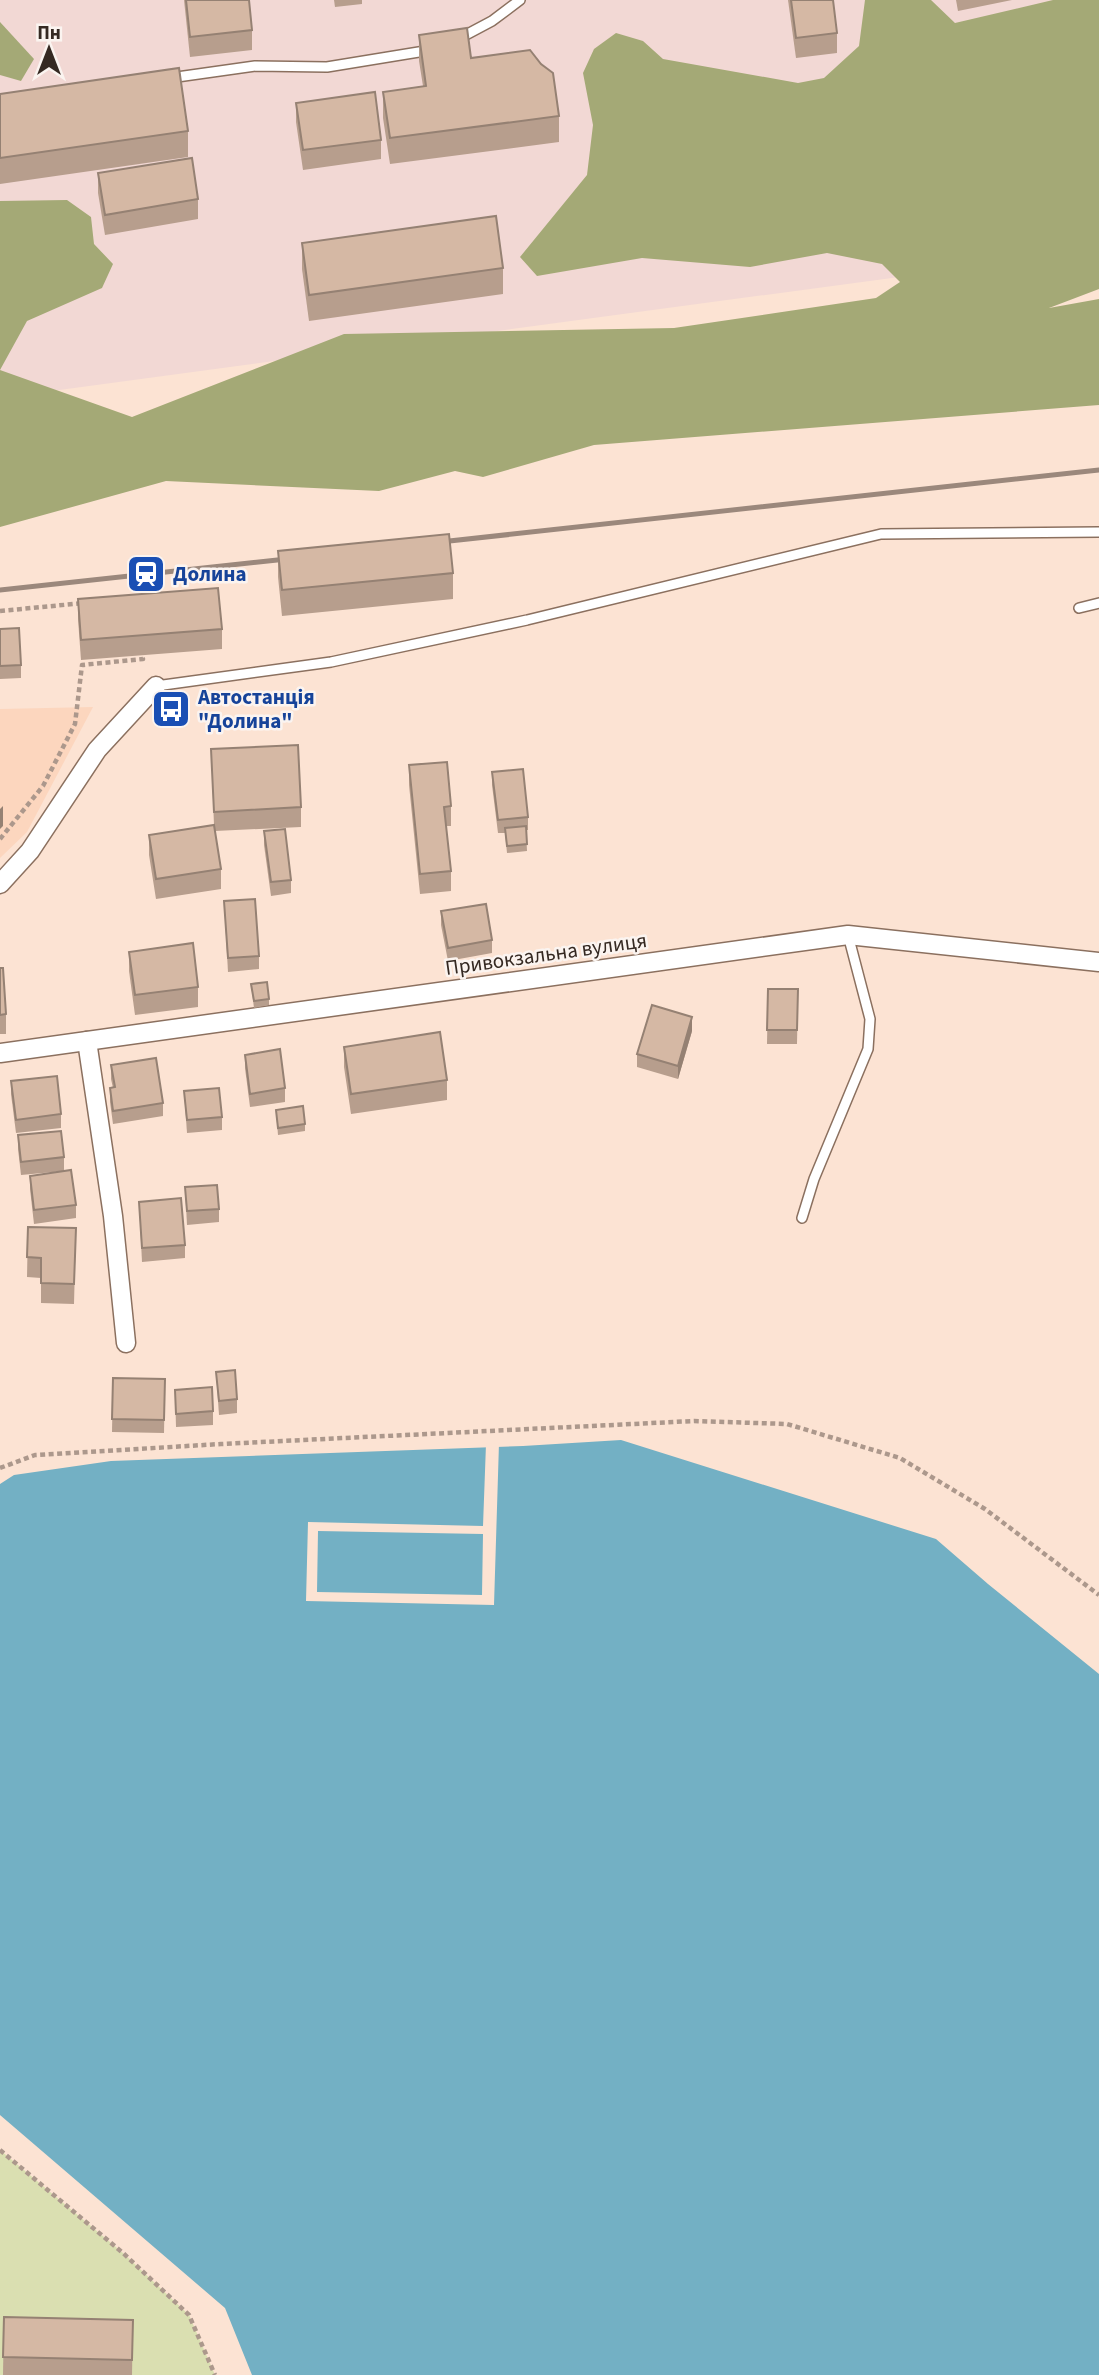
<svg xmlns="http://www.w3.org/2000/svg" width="1099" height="2375" font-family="'Source Sans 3',sans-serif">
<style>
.built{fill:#fcd6be}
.industrial{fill:#f2d8d4}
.green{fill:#dadfb1}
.forest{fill:#a4a976}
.water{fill:#73b0c4}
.pier{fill:#fce3d3;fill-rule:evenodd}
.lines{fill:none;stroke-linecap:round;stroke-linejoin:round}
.lane-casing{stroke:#8b705f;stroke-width:12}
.street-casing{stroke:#8b705f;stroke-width:21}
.path{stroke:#ac988c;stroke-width:4.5;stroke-dasharray:5 3.5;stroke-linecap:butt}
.lane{stroke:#fff;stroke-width:9}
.street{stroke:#fff;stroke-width:18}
.rail{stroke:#9b887c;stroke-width:5}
.wall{fill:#b79e8d}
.shaded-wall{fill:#958173}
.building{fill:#d5b8a4;stroke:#958173;stroke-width:2}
.labels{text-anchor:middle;stroke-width:5;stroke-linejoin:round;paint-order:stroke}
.transit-label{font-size:21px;font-weight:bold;fill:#164399;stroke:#fbf4f0;text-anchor:start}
.street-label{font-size:21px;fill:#352922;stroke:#fbf4f0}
</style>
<rect width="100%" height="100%" fill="#fce3d3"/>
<path class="built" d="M93 707 27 832 0 858V709Z"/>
<path class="industrial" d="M0 0H1099V250L0 398Z"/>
<path class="green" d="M0 2150 123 2253 189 2315 215 2375H0Z"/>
<g class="forest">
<path d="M865 0H931L955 23 1053 0H1099V289L1049 308 1099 299V405L594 445 483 477 455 471 379 491 166 481 0 527V201L67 200 91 217 94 244 113 264 102 288 27 321 0 370 132 417 344 334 674 328 876 298 900 282 882 264 827 253 750 267 642 258 537 276 520 257 587 175 593 125 583 73 594 49 616 33 643 41 663 59 798 83 824 78 859 46Z"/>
<path d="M0 22 34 59 21 81 0 75Z"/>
</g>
<path class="water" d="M621 1440 936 1539 988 1584 1099 1674V2375H252L225 2308 0 2115V1484L14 1475 111 1461 523 1446Z"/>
<path class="pier" d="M499 1443 494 1605 306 1601 308 1522 483 1526 486 1444ZM318 1531 483 1534 482 1595 317 1592Z"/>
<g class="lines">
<defs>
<g id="lane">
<path d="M460 38 492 21 520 0"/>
<path d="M170 78 255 66 327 67 431 50"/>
<path d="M1079 608 1099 603"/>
<path d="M156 686 331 662 527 620 881 534 1099 532"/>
<path d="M802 1218 814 1179 868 1049 870 1019 848 935"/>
</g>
<g id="street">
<path d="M0 884 30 851 97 750 156 686"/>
<path d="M87 1041 113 1216 126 1343"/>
<path d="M0 1053 848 935 1099 962"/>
</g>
</defs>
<use href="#lane" class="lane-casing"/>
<use href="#street" class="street-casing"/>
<g class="path">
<path d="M0 611 84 603"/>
<path d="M0 839 43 786 75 724 82 665 143 659 142 655"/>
<path d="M0 1468 35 1455 221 1444 694 1421 787 1424 900 1458 985 1509 1099 1595"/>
<path d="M0 2150 123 2253 189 2315 215 2375"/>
</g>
<use href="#lane" class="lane"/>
<use href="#street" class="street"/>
<g class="rail">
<path d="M431 543 1099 470"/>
<path d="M0 590 296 558"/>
</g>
</g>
<g class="wall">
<path d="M184 0H249L252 30V50L190 57Z"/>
<path d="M334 0H362V4L335 7Z"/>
<path d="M788 0H833L837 33V53L796 58Z"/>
<path d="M956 0H1012L958 11Z"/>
<path d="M419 35 471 58 559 116V142L390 164 383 118V92L423 86 419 61Z"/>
<path d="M0 94 188 131V157L0 184Z"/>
<path d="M296 103 381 140V159L303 170 296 122Z"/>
<path d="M98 173 198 199V219L105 235 98 193Z"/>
<path d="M302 243 503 268V294L309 321 302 269Z"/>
<path d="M278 551 453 573V599L282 616 278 577Z"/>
<path d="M78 599 222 629V649L81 660 78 619Z"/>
<path d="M0 629 21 665V678L0 679Z"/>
<path d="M211 749 301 807V827L215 831 221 869V889L156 899 149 855V835L214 825Z"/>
<path d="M409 765 451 806V826H446L451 871V891L420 894 409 785Z"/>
<path d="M492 772 528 817V830H526L527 851 507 853 505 833H498L492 785Z"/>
<path d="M264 831 291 880V893L271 896 264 845Z"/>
<path d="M224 901 259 956V969L228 972Z"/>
<path d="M441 911 492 940V953L448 961 441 925Z"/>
<path d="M129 952 198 987V1007L135 1015 129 971Z"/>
<path d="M0 968 6 1014V1034H0Z"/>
<path d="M251 984 269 999V1005L254 1008Z"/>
<path d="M768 989H798L797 1044H767Z"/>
<path d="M692 1031 678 1079 637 1067V1054Z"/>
<path d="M344 1047 447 1080V1100L351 1114 344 1067Z"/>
<path d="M245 1055 285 1088V1102L250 1107 245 1068Z"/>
<path d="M111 1065 163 1103V1116L113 1124 110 1102V1088H113L111 1079Z"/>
<path d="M11 1081 61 1114V1128L16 1133 11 1094Z"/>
<path d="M184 1091 222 1117V1130L187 1133Z"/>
<path d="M276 1110 305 1124V1131L278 1135Z"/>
<path d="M18 1135 64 1157V1171L21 1175 18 1149Z"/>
<path d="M30 1176 76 1205V1218L34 1224 30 1189Z"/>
<path d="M185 1187 219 1209V1222L187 1225Z"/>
<path d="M139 1202 185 1245V1258L142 1262Z"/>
<path d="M28 1227 76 1228 74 1304 41 1303V1278L27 1277Z"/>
<path d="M216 1372 237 1399V1413L219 1415Z"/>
<path d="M113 1378 165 1379 164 1433 112 1432Z"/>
<path d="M175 1390 213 1411V1425L176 1427Z"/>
<path d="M4 2317 133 2320 132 2375H3Z"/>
</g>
<g class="shaded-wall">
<path d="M3 806V826L0 829V809Z"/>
<path d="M692 1017V1031L678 1079V1066Z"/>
</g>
<g class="building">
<path d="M186 0H249L252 30 190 37Z"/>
<path d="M791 0H833L837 33 796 38Z"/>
<path d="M467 28 471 58 530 50 541 64 553 73 559 116 390 138 383 92 426 86 419 35Z"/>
<path d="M179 68 188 131 0 158V94Z"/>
<path d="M375 92 381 140 303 150 296 103Z"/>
<path d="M192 158 198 199 105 215 98 173Z"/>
<path d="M496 216 503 268 309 295 302 243Z"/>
<path d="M449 534 453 573 282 590 278 551Z"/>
<path d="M218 588 222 629 81 640 78 599Z"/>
<path d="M19 628 21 665 0 666V629Z"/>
<path d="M298 745 301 807 214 812 211 749Z"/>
<path d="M447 762 451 806 444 807 451 871 420 874 409 765Z"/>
<path d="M523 769 528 817 498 820 492 772Z"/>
<path d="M214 825 221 869 156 879 149 835Z"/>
<path d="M526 826 527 844 507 846 505 828Z"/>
<path d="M285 829 291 880 271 882 264 831Z"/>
<path d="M255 899 259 956 228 958 224 901Z"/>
<path d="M486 904 492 940 448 948 441 911Z"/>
<path d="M193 943 198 987 135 995 129 952Z"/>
<path d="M0 968H3L6 1014 0 1015Z"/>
<path d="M267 982 269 999 254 1001 251 984Z"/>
<path d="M768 989H798L797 1030H767Z"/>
<path d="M652 1005 692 1017 678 1066 637 1054Z"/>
<path d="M440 1032 447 1080 351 1094 344 1047Z"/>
<path d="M280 1049 285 1088 250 1094 245 1055Z"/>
<path d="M156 1058 163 1103 113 1111 110 1088 115 1087 111 1065Z"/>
<path d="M57 1076 61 1114 16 1120 11 1081Z"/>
<path d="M219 1088 222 1117 187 1120 184 1091Z"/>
<path d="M303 1106 305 1124 278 1128 276 1110Z"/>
<path d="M61 1131 64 1157 21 1162 18 1135Z"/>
<path d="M71 1170 76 1205 34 1210 30 1176Z"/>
<path d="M217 1185 219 1209 187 1211 185 1187Z"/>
<path d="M181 1198 185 1245 142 1248 139 1202Z"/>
<path d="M28 1227 76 1228 74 1284 41 1283V1258L27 1257Z"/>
<path d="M235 1370 237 1399 219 1401 216 1372Z"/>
<path d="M113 1378 165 1379 164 1420 112 1419Z"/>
<path d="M212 1387 213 1411 176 1414 175 1390Z"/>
<path d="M4 2317 133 2320 132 2360 3 2357Z"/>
</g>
<defs>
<symbol id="station-square" viewBox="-11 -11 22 22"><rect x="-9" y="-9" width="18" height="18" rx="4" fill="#1a4fb4" stroke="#fbf4f0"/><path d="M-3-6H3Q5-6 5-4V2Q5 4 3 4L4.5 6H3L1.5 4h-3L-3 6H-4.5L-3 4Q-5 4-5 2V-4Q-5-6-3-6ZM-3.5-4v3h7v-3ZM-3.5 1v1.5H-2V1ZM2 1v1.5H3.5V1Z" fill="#fff"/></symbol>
<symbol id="bus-square" viewBox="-11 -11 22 22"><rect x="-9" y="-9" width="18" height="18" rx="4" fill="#1a4fb4" stroke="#fbf4f0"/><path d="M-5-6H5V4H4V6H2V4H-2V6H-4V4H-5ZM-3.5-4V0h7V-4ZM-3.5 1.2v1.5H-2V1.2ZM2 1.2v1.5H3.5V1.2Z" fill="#fff"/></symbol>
</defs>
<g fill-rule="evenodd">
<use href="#station-square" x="124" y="552" width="44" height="44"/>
<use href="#bus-square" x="149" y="687" width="44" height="44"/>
</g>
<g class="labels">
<g class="transit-label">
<text x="173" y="581">Долина</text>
<text x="198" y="704">Автостанція<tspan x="198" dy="24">"Долина"</tspan></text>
</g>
<g class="street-label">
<text transform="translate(546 954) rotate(-8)" y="7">Привокзальна вулиця</text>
</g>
</g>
<g transform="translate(49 49)" stroke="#fbf4f0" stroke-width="5" paint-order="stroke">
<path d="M0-5L12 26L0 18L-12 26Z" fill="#352922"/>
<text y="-10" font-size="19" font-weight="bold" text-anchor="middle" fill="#352922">Пн</text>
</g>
</svg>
